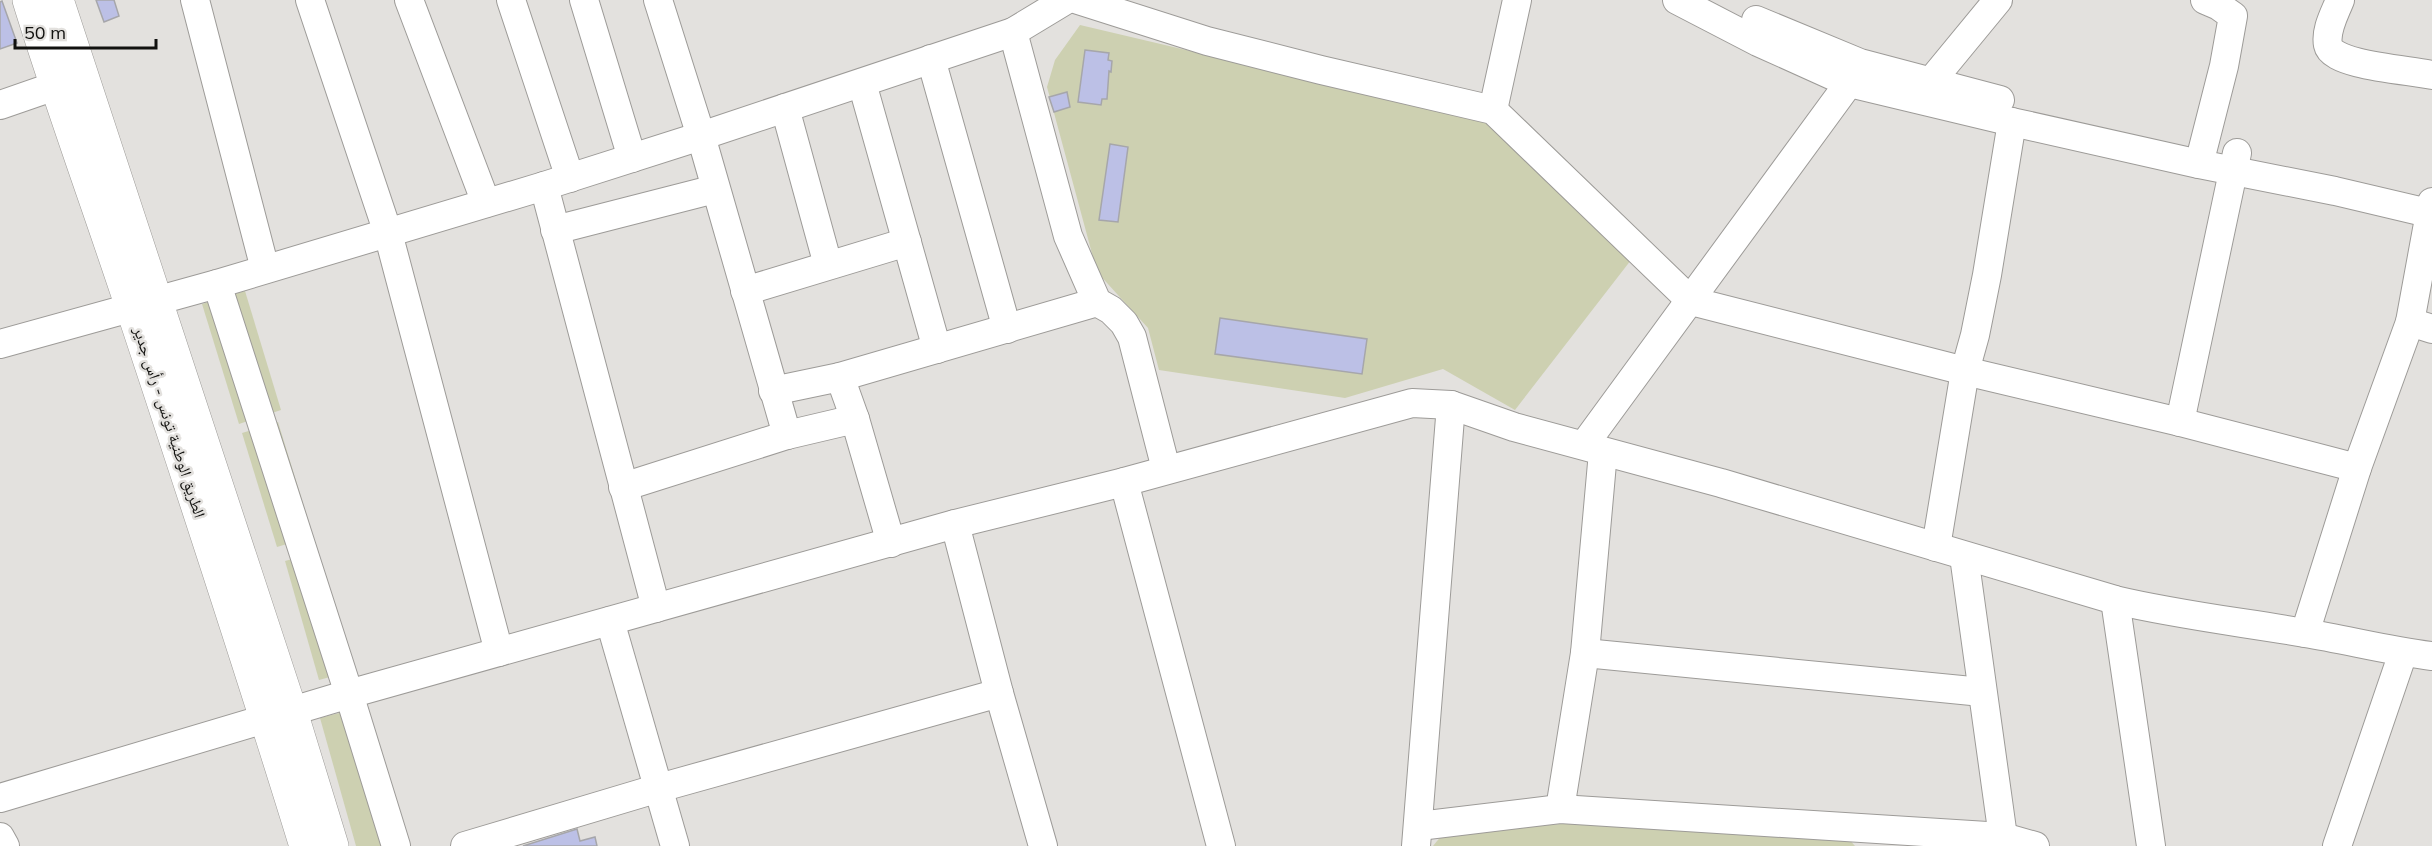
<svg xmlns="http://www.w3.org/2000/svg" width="2432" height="846" font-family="Mulish,'Noto Naskh Arabic',sans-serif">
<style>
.green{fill:#cdd0b1}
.building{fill:#bcc0e6;stroke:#a6a6aa;stroke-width:1.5}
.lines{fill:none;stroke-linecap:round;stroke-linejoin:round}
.minor-casing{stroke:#9d9b98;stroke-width:30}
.major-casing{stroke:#9d9b98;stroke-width:34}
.minor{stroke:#fff;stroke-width:28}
.major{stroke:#fff;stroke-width:33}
.labels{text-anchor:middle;stroke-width:5;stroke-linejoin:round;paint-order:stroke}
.street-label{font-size:16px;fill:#11110f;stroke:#e3e1de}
</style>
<rect width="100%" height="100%" fill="#e3e1de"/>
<g class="green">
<path d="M1080 25 1501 124 1631 260 1515 410 1443 369 1345 398 1159 370 1148 328 1097 272 1047 87 1055 60Z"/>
<path d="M245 291 281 410 239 424 202 304Z"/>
<path d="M278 422 313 536 277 547 242 433Z"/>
<path d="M318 552 352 671 319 680 285 561Z"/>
<path d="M347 711 384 846H356L320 718Z"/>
<path d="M1571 823 1848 838 1855 846H1433L1442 835Z"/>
</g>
<g class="building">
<path d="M96 0H114L119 16 104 22Z"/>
<path d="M2 1 17 43 0 49V2Z"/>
<path d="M1085 50 1109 53 1108 60 1112 61 1111 72 1109 71 1107 99H1102L1101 105 1078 102Z"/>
<path d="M1067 92 1070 107 1054 112 1049 97Z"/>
<path d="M1110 144 1128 147 1118 222 1099 220Z"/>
<path d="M1220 318 1367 339 1362 374 1215 354Z"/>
<path d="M577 829 580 841 595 837 597 846H523Z"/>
</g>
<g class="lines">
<defs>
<g id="minor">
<path d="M195 0 265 269"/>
<path d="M310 0 388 233 499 652"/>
<path d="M409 0 486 203"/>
<path d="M511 0 570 178"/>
<path d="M584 0 632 158"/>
<path d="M658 0 701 136 787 435"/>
<path d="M1078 0 1207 41 1321 70 1493 110 1691 301 1965 371 2180 422 2357 468"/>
<path d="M1677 0 1758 42 1849 83 2012 122 2199 164 2335 191 2432 214"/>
<path d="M2340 0C2335 13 2325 30 2328 45 2332 66 2412 70 2432 75"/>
<path d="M1756 20 1860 63 2000 100"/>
<path d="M1013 32 1068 236 1097 302 1111 310 1124 323 1132 337 1166 469"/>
<path d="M931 59 1007 329"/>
<path d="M862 83 937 349"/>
<path d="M1919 96 1998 0"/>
<path d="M0 105 55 86"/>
<path d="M785 108 828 265"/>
<path d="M1493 110 1517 0"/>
<path d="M2199 164 2224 66 2233 16 2219 6 2205 0"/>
<path d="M544 186 656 608"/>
<path d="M2432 202 2410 322 2432 329"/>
<path d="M555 230 715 189"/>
<path d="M217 284 349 694 396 846"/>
<path d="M745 291 907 242"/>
<path d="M0 344 217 284 544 186 701 136 1013 32 1066 0"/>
<path d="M840 377 855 419 891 543"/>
<path d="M773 391 840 377 1097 302"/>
<path d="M2180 422 2237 153"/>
<path d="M1584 445 1849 83"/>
<path d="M1124 482 1221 846"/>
<path d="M623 487 787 435 855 419"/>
<path d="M955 524 999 693 1043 846"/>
<path d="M1936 547 1965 371 1975 335 1987 275 2012 122"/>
<path d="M1964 556 2003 837"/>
<path d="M2115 600 2151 846"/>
<path d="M610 621 675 846"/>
<path d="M2305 633 2357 468 2410 322"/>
<path d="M1585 653 1982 692"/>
<path d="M0 798 349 694 955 524 1124 482 1412 403 1451 405 1514 427 1721 483 2115 600C2178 615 2241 622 2305 633 2348 640 2389 651 2432 656"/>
<path d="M1560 809 1585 653 1603 452"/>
<path d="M1419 826 1560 809 2003 837 2035 846"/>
<path d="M0 837 5 846"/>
<path d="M465 846 659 788 999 693"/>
<path d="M1416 846 1451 405"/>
<path d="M2337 846 2403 653"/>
</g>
<g id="major">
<path d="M29 0C61 104 99 207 133 310 192 488 251 667 306 846"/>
<path d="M57 0 291 712 332 846"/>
</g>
</defs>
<use href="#minor" class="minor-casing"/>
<use href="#major" class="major-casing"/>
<use href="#minor" class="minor"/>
<use href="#major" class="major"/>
</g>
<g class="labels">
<g class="street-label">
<text transform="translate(170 422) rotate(72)" y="6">الطريق الوطنية تونس - رأس جدير</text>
</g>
</g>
<path d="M15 39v9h141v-9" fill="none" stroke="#11110f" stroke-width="3"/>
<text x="24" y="39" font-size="18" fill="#11110f" stroke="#e3e1de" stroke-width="4.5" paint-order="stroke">50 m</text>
</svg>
